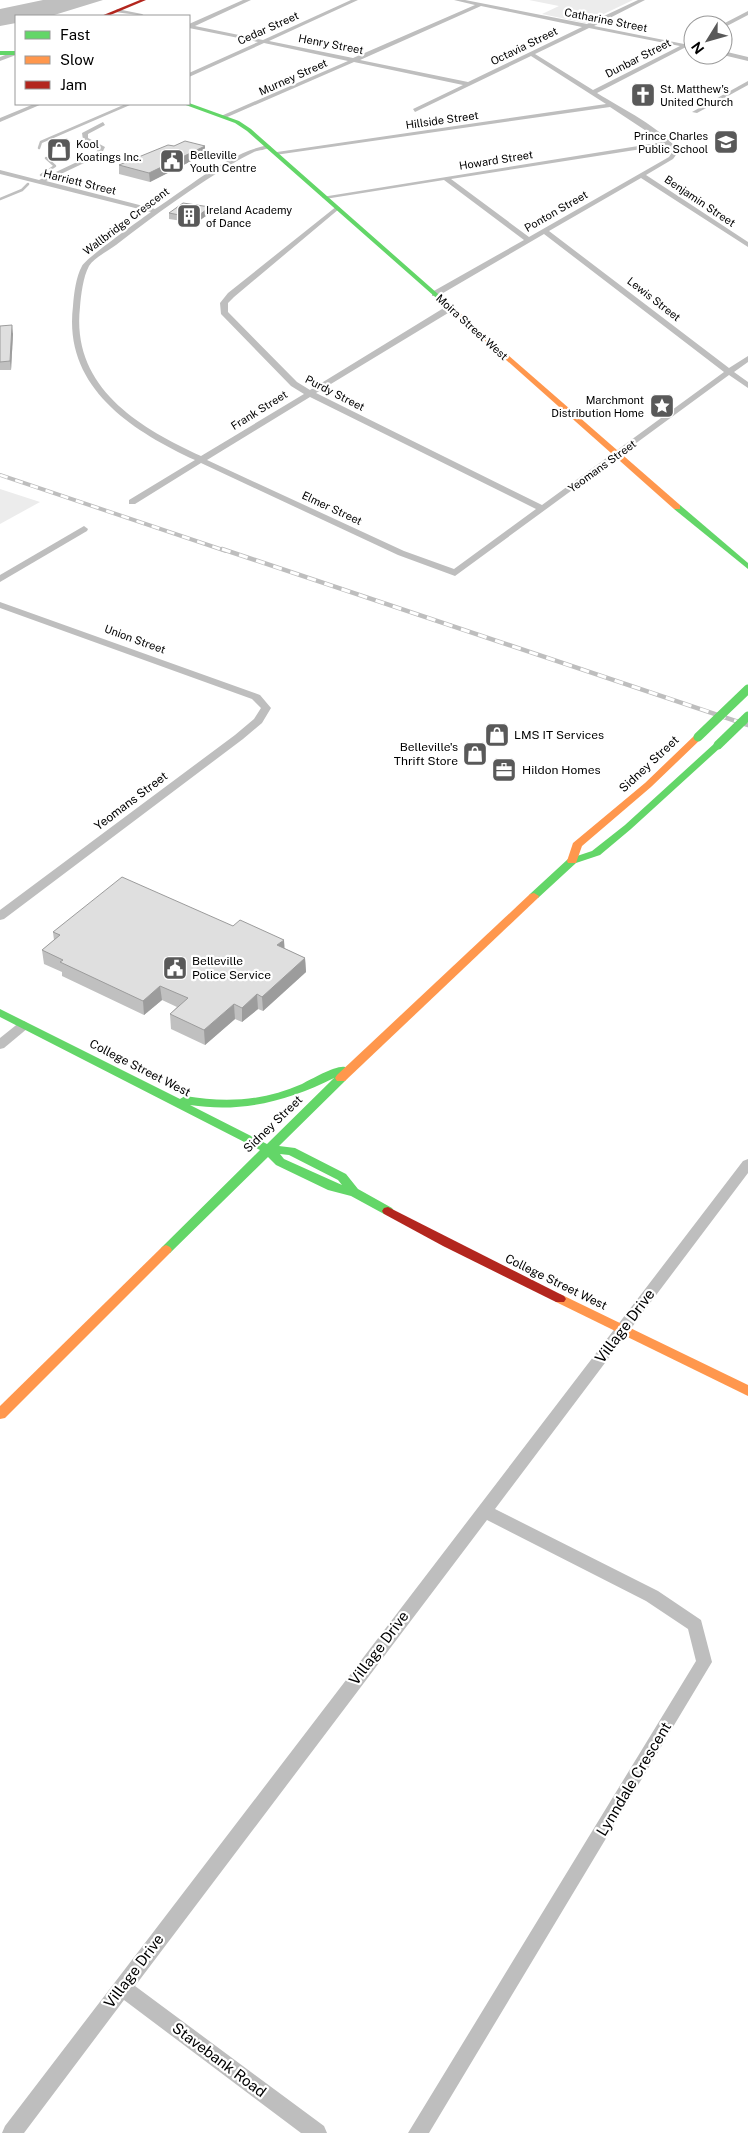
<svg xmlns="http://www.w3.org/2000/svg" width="748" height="2133" font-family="'Public Sans',sans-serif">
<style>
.green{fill:#ececec}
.water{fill:#bfbfbf}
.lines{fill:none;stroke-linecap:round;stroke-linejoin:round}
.stream{stroke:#bfbfbf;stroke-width:2.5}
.street{fill:#bebebe;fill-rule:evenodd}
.fast{fill:#63d668;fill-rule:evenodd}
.slow{fill:#ff974d;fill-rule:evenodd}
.jam{fill:#b3261e;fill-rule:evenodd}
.rail-far1-casing{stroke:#bebebe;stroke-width:4}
.rail-casing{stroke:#bebebe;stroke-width:4.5}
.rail-far1{stroke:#fff;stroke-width:2.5;stroke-dasharray:8;stroke-linecap:butt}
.rail{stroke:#fff;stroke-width:3;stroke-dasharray:9;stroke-linecap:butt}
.fast-bridge{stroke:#63d668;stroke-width:9}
.wall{fill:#c0c0c0}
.shaded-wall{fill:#9c9c9c}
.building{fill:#dfdfdf;stroke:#9c9c9c}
.labels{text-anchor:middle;stroke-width:4.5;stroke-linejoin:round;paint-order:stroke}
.far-street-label{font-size:11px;fill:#000;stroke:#fff}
.far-poi-label{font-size:11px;fill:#000;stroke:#fff;text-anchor:start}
.poi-label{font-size:12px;fill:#000;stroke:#fff;text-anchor:start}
.street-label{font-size:12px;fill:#000;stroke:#fff}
.near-street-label{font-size:15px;fill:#000;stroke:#fff}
</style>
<rect width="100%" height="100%" fill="#fff"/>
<g class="green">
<path d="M529 0H633L585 23 542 14 559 6Z"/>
<path d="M0 489 40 502 0 524Z"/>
</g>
<path class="water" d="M43 0H103L51 16H16V23L0 26V9Z"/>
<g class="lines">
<g class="stream">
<path d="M39 148 41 142 129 104"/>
<path d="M41 175 55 166 46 158"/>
<path d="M0 199 22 190 28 184"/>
</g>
<g class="street">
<path d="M243 0H251L195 26 263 40 351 0H358L269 41 353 58 475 5 454 0H465L587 24 638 0H645L594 26 684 44 688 42 693 45V49L686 47 597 93C624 110 659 126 679 151L673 159 646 175 748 242V247L641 178 549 231 729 368 748 356V362L734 372 748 382V388L729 375 455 576 398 555 201 463 135 504H129V500L195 460C131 430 63 387 73 306 74 293 76 277 82 266 86 258 140 220 151 212L0 174V170L39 180 96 153 98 148 83 140 82 133 103 122 105 125 88 134V138L105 147 101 155 46 181 155 209C189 187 228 153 268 145L271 147C266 150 259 150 254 152 248 155 242 158 237 161 194 186 155 215 116 245 108 251 94 258 89 266 83 277 81 295 80 307 71 387 138 427 201 456L304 394 291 386 221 314 220 303 228 293 337 206 340 208 339 209 234 297 228 303V312L297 382 310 390 447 306H453V310L316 393 542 505 724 372 544 234 438 296H432V292L524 240 444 180 325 199 322 197 663 142 610 107 275 155 277 152 606 104 531 56 415 112 413 109 463 85 354 62 225 118H221V116L348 61 264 43 189 77V73L258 42 189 28V24ZM481 6 582 27 468 82 360 60ZM589 28 680 46 593 90 535 54ZM667 145 673 151 669 157 529 237 451 179ZM310 397 536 509 454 569 404 551 207 460Z"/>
<path d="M117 9 142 14 145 16 115 12Z"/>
<path d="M748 11V15L725 27 721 25Z"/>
<path d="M723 51 748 57V61L723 55Z"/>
<path d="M13 52H16V55L0 61V57Z"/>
<path d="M748 81V85L697 113 692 112Z"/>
<path d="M34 104H42L0 122V118Z"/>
<path d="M84 526 88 529 87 531 0 582V575Z"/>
<path d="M0 602 260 695 271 708 262 723 243 739 4 919 0 920V910L235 735 254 719 261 708 252 699 0 608Z"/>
<path d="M24 1021 30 1025 28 1028 4 1048 0 1049V1038L20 1022Z"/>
<path d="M748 1159V1173L495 1509 658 1591 701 1620 712 1662 429 2133H408L696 1661 688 1629 646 1601 487 1520 135 1986 324 2126 327 2133H301L124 2000 24 2133H2L5 2126 743 1161Z"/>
</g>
<g class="fast">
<rect x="0" y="51" width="16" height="4"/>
<path d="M189 103 239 121 251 129 446 301V303H442L247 131 235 123 183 104Z"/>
<path d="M674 505H680L748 563V569L674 509Z"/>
<path d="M718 742 723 745 721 747 631 829 600 855 576 863 538 898H530L529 896 530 894 568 859 592 851 625 825 715 743Z"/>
<path d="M0 1009 180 1099 185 1096C226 1103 264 1101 302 1084 312 1079 336 1065 345 1067L347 1070 342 1074 347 1078 345 1081 279 1146 295 1148 346 1174 358 1189 392 1208 394 1211 392 1214H384L351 1196 328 1190 276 1165 268 1157 170 1253H162L160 1250 162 1247 260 1150 0 1017ZM334 1078 267 1144 190 1105C242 1113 288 1101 334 1078ZM280 1154 289 1155 338 1180 342 1185 284 1159Z"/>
</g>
<g class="slow">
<path d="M442 301H446L680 505V509H674L442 303Z"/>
<path d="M698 734 701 735V739L651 787 582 846 576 863H568L567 861 573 843 645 783 695 735Z"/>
<path d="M534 893 539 896 538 898 345 1081H337L335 1078 337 1075 530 894Z"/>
<path d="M166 1245 170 1247 172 1250 170 1253 5 1418 0 1419V1406L162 1247Z"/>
<path d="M560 1294 748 1385V1396L556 1302 554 1299 556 1296Z"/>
</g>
<g class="jam">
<path d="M140 0H146L108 16H101Z"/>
<path d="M388 1207 564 1296 566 1299 564 1302H556L443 1246 384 1214 382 1211 384 1208Z"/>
</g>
<defs>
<path id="rail-far1" d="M0 475 226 551"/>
<path id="rail" d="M222 549 748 725"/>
</defs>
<use href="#rail-far1" class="rail-far1-casing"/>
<use href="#rail" class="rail-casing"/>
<use href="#rail-far1" class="rail-far1"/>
<use href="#rail" class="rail"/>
<g class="fast-bridge">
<path d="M698 737 748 689"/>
<path d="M718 745 748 716"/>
</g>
</g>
<g class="wall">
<path d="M174 146H205V154L150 182 119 174V165Z"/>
<path d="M169 213H210L196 223 169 219Z"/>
<path d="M0 326 13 334 11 370H0Z"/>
<path d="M53 932 284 948 305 958 306 972 263 1011 258 1009 242 1022 235 1019 205 1045 171 1029 170 1014 177 1007 162 1000 144 1015 62 976V972L44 964 42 950 54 940Z"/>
</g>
<g class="shaded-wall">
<path d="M205 146V154L150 182 149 173Z"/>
<path d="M210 207V213L196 223 195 218Z"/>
<path d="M12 325 13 334 11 370 10 361Z"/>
<path d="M284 940 285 954 277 945Z"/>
<path d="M305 958 306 972 263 1011 262 997Z"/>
<path d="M160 986 162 1000 144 1015 143 1001Z"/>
<path d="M257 994 258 1009 242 1022V1008Z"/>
<path d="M234 1004 235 1019 205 1045 204 1030Z"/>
</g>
<g class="building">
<path d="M185 141 205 146 149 173 119 165 168 145 174 146Z"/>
<path d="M183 203 210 207 195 218 169 213Z"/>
<path d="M12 325 10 361 0 362V326Z"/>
<path d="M122 877 233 926 240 920 284 940 277 945 305 958 262 997 257 994 242 1008 234 1004 204 1030 170 1014 188 998 160 986 143 1001 60 962 63 960 42 950 60 935 53 932Z"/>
</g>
<defs>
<symbol id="church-square" viewBox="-11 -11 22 22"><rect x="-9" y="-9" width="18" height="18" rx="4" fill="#595959" stroke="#fff"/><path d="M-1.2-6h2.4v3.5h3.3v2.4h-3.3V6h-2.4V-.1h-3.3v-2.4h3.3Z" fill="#fff"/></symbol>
<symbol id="school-square" viewBox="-11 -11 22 22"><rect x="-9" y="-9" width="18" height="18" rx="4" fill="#595959" stroke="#fff"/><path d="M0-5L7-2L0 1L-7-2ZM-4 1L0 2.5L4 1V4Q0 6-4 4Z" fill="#fff"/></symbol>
<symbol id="shop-square" viewBox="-11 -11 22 22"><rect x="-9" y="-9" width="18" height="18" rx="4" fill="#595959" stroke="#fff"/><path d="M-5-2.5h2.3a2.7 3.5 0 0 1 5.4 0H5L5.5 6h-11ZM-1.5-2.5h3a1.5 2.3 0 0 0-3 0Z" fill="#fff"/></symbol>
<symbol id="civic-square" viewBox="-11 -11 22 22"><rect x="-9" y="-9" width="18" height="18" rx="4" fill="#595959" stroke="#fff"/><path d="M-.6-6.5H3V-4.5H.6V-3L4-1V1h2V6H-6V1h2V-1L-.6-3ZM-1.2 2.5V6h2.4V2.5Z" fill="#fff"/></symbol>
<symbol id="building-square" viewBox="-11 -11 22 22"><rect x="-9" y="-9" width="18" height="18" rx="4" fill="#595959" stroke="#fff"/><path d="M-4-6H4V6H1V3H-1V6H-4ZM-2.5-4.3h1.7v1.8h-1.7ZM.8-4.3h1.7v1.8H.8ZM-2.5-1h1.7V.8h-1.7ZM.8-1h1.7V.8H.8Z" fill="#fff"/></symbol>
<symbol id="sight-square" viewBox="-11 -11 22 22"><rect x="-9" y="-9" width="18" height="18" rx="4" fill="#595959" stroke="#fff"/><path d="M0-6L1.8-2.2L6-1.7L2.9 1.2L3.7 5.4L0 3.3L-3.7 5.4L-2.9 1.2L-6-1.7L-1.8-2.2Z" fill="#fff"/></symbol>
<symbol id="office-square" viewBox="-11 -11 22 22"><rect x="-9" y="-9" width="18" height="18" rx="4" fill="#595959" stroke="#fff"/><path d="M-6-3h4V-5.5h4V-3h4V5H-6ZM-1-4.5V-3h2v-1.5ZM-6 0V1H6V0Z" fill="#fff"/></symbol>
</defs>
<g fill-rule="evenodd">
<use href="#church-square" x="629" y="81" width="28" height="28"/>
<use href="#school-square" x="712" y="128" width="28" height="28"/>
<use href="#shop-square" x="45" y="136" width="28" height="28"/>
<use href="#civic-square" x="158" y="147" width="28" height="28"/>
<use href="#building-square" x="175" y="202" width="28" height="28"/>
<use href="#sight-square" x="648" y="392" width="28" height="28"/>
<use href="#shop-square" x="483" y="721" width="28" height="28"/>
<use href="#shop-square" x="461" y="740" width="28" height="28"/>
<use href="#office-square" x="490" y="756" width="28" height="28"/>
<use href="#civic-square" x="161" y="954" width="28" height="28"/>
</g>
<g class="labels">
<g class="far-street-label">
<text transform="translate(606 20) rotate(11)" y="4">Catharine Street</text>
<text transform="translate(268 28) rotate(-24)" y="4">Cedar Street</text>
<text transform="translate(331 44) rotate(11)" y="4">Henry Street</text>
<text transform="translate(524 46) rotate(-26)" y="4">Octavia Street</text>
<text transform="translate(638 58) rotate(-27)" y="4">Dunbar Street</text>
<text transform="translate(293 77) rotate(-24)" y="4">Murney Street</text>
<text transform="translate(442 120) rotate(-8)" y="4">Hillside Street</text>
<text transform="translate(496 160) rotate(-9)" y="4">Howard Street</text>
<text transform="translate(80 182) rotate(14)" y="4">Harriett Street</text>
<text transform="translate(700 201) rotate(34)" y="4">Benjamin Street</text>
<text transform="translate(556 211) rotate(-30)" y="4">Ponton Street</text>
<text transform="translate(126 221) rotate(-37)" y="4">Wallbridge Crescent</text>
<text transform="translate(654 299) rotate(38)" y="4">Lewis Street</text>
<text transform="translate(472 327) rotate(42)" y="4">Moira Street West</text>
<text transform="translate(335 393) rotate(27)" y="4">Purdy Street</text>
<text transform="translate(259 410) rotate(-32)" y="4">Frank Street</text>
<text transform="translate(602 466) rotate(-36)" y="4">Yeomans Street</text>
<text transform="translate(332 508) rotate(25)" y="4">Elmer Street</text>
<text transform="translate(135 639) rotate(20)" y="4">Union Street</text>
</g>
<g class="far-poi-label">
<text x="660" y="93">St. Matthew's<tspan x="660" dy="13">United Church</tspan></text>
<text x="708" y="140" text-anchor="end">Prince Charles<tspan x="708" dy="13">Public School</tspan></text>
<text x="76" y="148">Kool<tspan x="76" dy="13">Koatings Inc.</tspan></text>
<text x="190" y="159">Belleville<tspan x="190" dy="13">Youth Centre</tspan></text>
<text x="206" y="214">Ireland Academy<tspan x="206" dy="13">of Dance</tspan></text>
<text x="644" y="404" text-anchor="end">Marchmont<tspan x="644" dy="13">Distribution Home</tspan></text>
</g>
<g class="poi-label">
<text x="514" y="739">LMS IT Services</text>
<text x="458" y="751" text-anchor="end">Belleville's<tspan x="458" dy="14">Thrift Store</tspan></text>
<text x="522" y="774">Hildon Homes</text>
<text x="192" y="965">Belleville<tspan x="192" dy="14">Police Service</tspan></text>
</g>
<g class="street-label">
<text transform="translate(649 764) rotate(-43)" y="4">Sidney Street</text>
<text transform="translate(131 801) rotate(-37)" y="4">Yeomans Street</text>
<text transform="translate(140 1068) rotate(27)" y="4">College Street West</text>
<text transform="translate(273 1124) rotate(-44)" y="4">Sidney Street</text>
<text transform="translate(556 1282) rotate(26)" y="4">College Street West</text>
</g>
<g class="near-street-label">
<text transform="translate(625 1326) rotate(-53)" y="5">Village Drive</text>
<text transform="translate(379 1648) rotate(-53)" y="5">Village Drive</text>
<text transform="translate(634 1779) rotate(-59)" y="5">Lynndale Crescent</text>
<text transform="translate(134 1971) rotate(-53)" y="5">Village Drive</text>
<text transform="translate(219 2060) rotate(37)" y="5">Stavebank Road</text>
</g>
</g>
<rect x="15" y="15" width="175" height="90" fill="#ffffff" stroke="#999999"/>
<rect x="25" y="31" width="25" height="8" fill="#63d668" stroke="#999999"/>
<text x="60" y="40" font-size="15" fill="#000000">Fast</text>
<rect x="25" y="56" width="25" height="8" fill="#ff974d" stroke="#999999"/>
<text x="60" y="65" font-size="15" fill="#000000">Slow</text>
<rect x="25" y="81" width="25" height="8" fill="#b3261e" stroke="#999999"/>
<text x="60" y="90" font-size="15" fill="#000000">Jam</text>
<g transform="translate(708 40) rotate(233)"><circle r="24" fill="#ffffff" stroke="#999999"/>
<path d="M0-4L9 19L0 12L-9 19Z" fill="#595959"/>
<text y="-8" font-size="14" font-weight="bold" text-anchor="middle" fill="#000000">N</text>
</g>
</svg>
